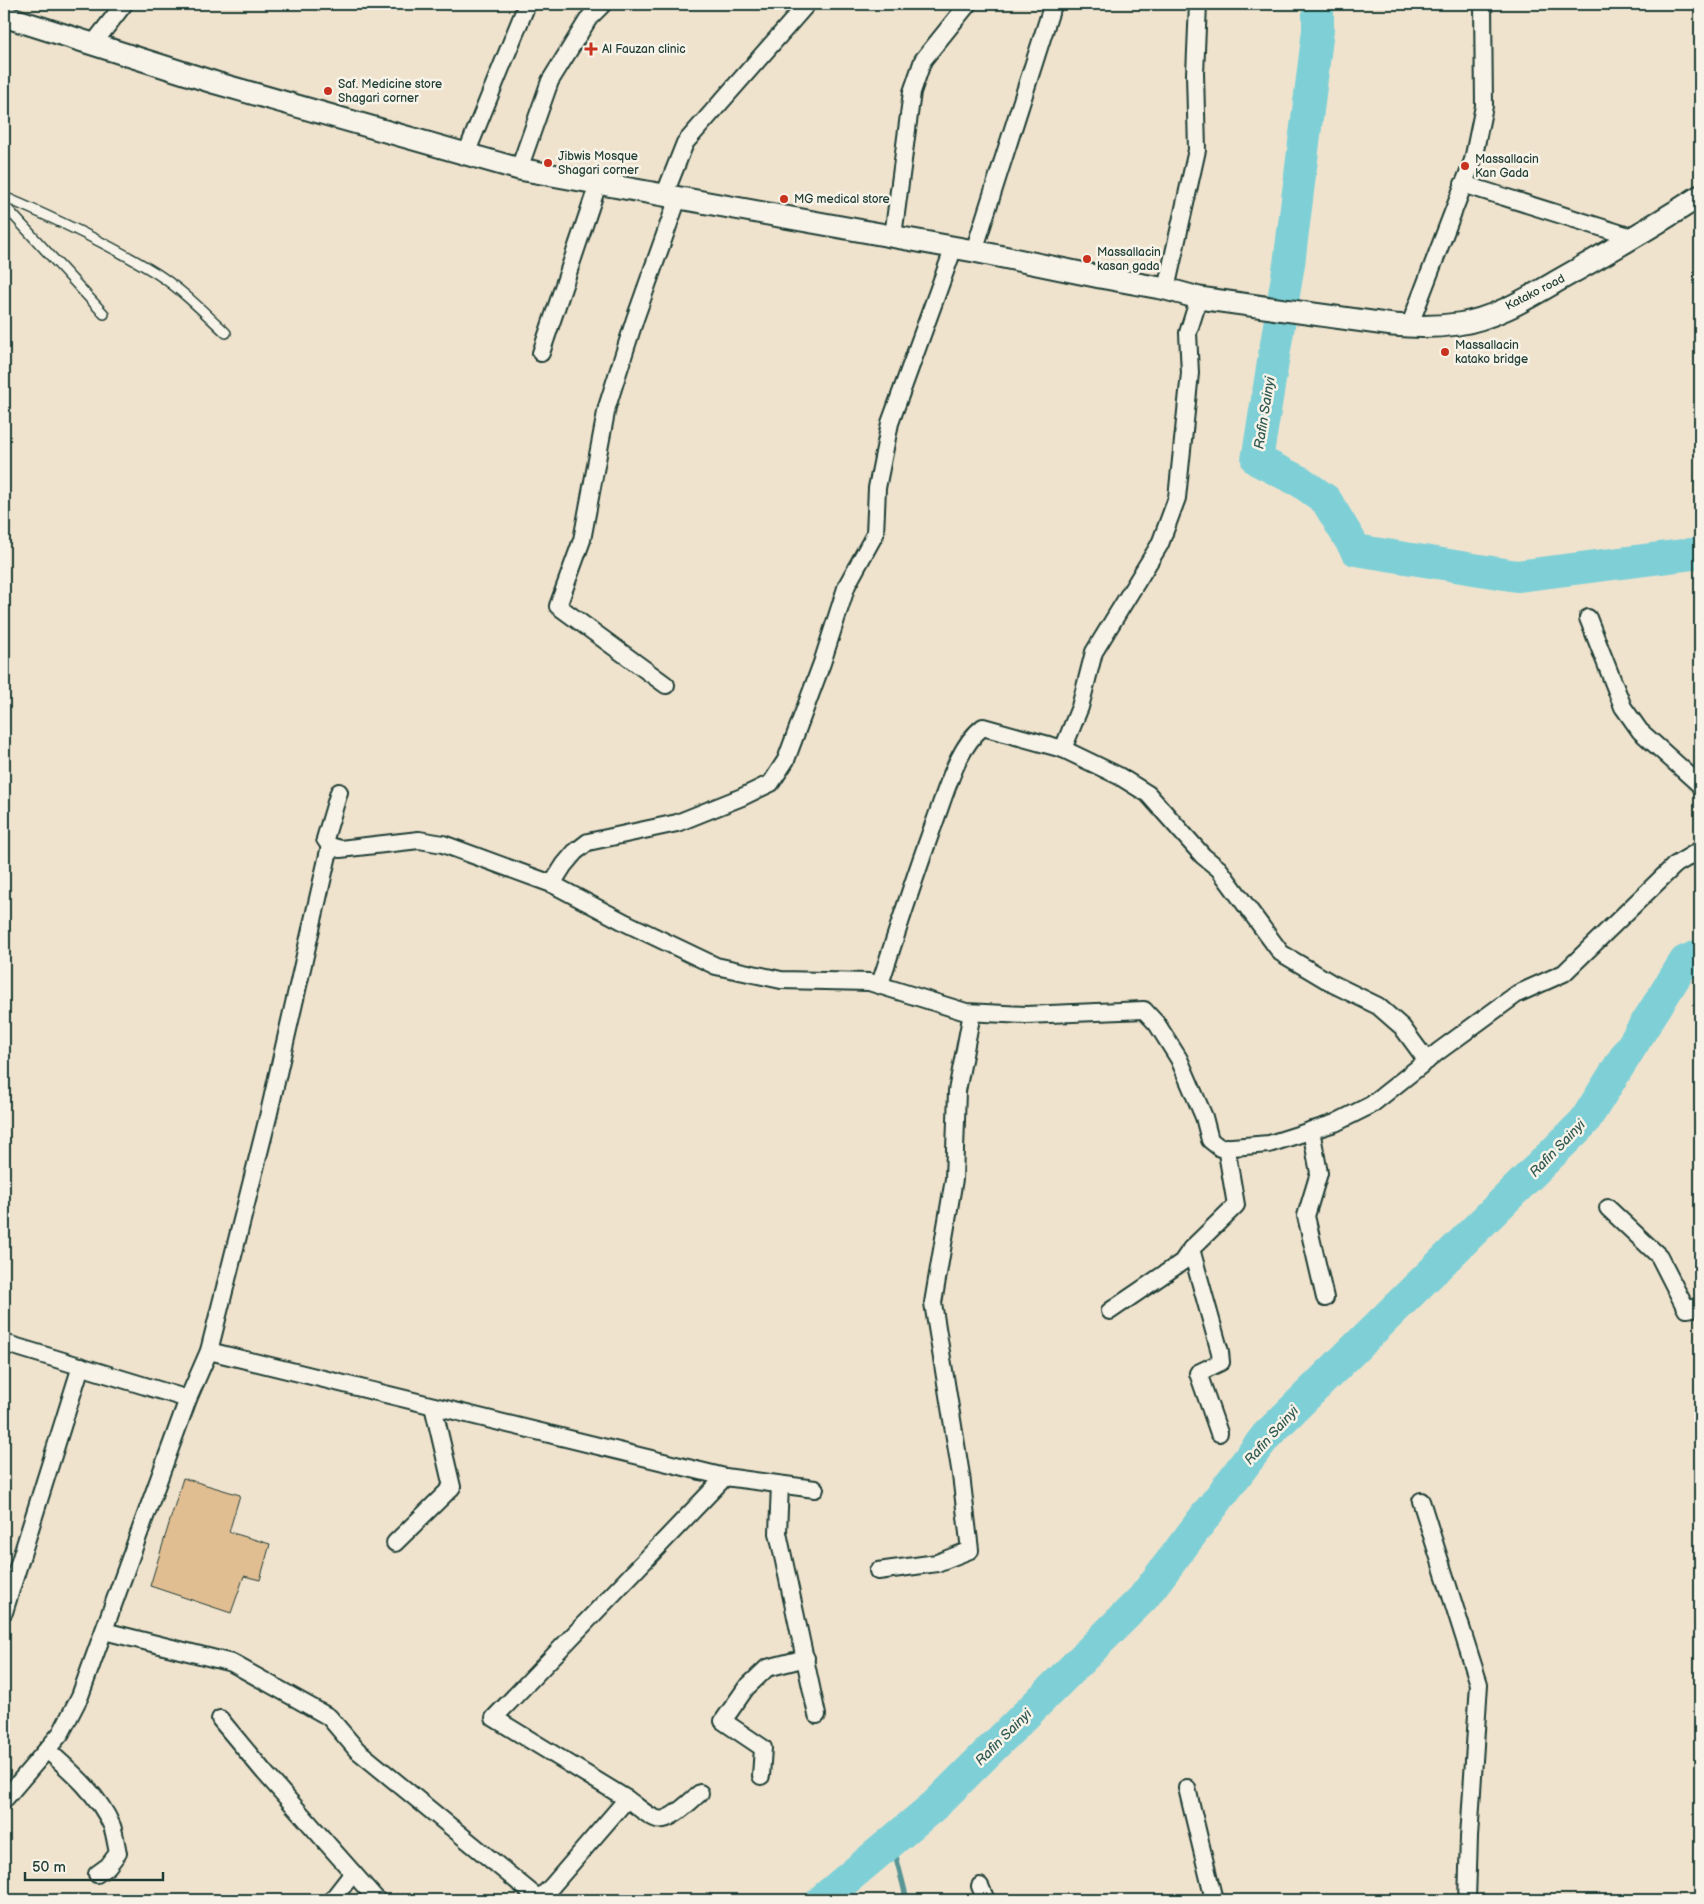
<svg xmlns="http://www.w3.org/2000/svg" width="1704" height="1904" font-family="'Balsamiq Sans',sans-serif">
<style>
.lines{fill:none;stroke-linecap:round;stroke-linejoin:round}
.stream{stroke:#599595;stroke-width:5.5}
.river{stroke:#7fd0d6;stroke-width:32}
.building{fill:#e1bd92;stroke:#1f3d34}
.service-casing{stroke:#1f3d34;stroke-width:12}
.minor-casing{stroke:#1f3d34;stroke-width:20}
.tertiary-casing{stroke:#1f3d34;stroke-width:25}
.service{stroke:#f7f3e8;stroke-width:9}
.minor{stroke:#f7f3e8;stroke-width:16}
.tertiary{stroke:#f7f3e8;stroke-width:21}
.poi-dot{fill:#c8321e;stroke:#f7f3e8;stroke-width:2}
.labels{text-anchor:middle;stroke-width:5;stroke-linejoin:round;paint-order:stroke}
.poi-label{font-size:12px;fill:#1f3d34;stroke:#f7f3e8;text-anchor:start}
.street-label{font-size:12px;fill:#1f3d34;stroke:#f7f3e8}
.water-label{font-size:14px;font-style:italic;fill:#325a54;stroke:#f7f3e8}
</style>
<rect width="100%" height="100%" fill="#f0e3ce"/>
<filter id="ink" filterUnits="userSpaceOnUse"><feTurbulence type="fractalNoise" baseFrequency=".02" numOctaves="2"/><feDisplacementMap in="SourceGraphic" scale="10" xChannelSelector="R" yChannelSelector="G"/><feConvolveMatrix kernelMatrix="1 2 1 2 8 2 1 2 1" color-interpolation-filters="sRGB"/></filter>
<g filter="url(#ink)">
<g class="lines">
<path class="stream" d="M892 1841 907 1900"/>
<g class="river">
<path d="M1318 4V30L1289 264 1257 460 1301 482 1326 500 1356 550 1517 576 1700 553"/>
<path d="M822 1900 935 1805 1143 1598 1266 1436 1584 1122 1685 961 1700 955"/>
</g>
</g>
<path class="building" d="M183 1478 240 1495 229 1532 270 1544 260 1580 244 1576 231 1613 150 1586Z"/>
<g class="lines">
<defs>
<g id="service">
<path d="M4 197C56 219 107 243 156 273 181 289 204 312 226 333"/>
<path d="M4 205 104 314"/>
</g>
<g id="minor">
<path d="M93 44 124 4"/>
<path d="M466 154 527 4"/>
<path d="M519 169 550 81 589 18 603 4"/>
<path d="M1463 184 1635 238"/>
<path d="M664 196 685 143 807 4"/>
<path d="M893 236 912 92 923 60 968 4"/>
<path d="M974 251 1050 13 1054 4"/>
<path d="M1166 289 1197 150 1195 74 1198 4"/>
<path d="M1409 327 1473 160 1484 106 1483 4"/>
<path d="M541 353 598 184"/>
<path d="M1588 618 1623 707 1640 731 1700 785"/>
<path d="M666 685 558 606 582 540 607 407 635 319 678 198"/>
<path d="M1063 749 1080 707 1094 652 1160 544 1177 498 1190 373 1188 333 1199 298"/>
<path d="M339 792 325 839 330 846 340 849 419 840 443 844 552 884 626 923 716 966 781 980 869 982 966 1012 1026 1015 1144 1010 1157 1024 1179 1059 1204 1117 1210 1140 1220 1148 1269 1144 1335 1123 1371 1105 1439 1051 1517 994 1564 973 1675 865 1700 850"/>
<path d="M552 884 564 865 575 852 588 842 677 823 742 797 771 783 786 760 822 663 847 585 875 534 877 488 890 423 954 247"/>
<path d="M880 984C898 929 915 875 935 821 946 791 958 746 983 727L1063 749 1119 776 1148 794 1203 856 1219 869 1281 953 1333 984 1378 1006 1402 1027 1427 1061"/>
<path d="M1311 1130 1319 1173 1306 1216 1325 1298"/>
<path d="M1608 1208 1659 1256 1686 1309 1700 1307"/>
<path d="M1191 1249 1220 1352 1221 1362 1198 1373 1219 1433"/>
<path d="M1110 1311 1182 1262 1191 1249 1236 1205 1226 1147"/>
<path d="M4 1343 188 1399"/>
<path d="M209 1351 725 1477 815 1489"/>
<path d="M780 1485 778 1533 817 1715"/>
<path d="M1421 1501 1479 1684 1469 1837 1467 1900"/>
<path d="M395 1543 452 1487 433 1406"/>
<path d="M878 1571 937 1563 970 1550 961 1475 933 1303 954 1179 957 1091 972 1013"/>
<path d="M4 1612 81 1366"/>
<path d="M104 1631 232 1663 329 1717 357 1750 539 1899"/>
<path d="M220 1719 264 1772 377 1900"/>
<path d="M47 1750C71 1771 99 1795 112 1826 115 1835 116 1844 118 1853L108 1866 97 1874"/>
<path d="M761 1776 763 1748 723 1721 746 1688 767 1668 806 1658"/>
<path d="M1187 1788 1214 1900"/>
<path d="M627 1799C636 1805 647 1816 657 1819 670 1823 690 1801 700 1793"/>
<path d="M4 1800 61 1733 80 1696 188 1399 209 1351 268 1117 330 846"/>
<path d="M980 1886 986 1900"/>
<path d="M332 1900 353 1873"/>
<path d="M538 1900 552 1886 627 1799 494 1718 725 1477"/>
</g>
<path id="tertiary" d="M4 16 216 83 519 169 974 251 1100 277 1166 289 1199 298 1393 325C1414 327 1437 327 1458 324 1494 319 1528 298 1559 280 1607 253 1654 226 1700 196"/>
</defs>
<use href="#service" class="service-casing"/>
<use href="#minor" class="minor-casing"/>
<use href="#tertiary" class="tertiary-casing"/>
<use href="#service" class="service"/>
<use href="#minor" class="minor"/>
<use href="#tertiary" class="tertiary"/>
</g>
</g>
<g class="poi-dot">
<path d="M588.5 41.5h5v5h5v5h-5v5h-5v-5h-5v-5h5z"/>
<circle cx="328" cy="91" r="5"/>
<circle cx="548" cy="163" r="5"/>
<circle cx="1465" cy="166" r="5"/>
<circle cx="784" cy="199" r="5"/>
<circle cx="1087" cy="259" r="5"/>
<circle cx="1445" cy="352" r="5"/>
</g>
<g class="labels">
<g class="poi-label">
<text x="602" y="53">Al Fauzan clinic</text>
<text x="338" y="88">Saf. Medicine store<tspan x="338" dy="14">Shagari corner</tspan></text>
<text x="558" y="160">Jibwis Mosque<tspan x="558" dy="14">Shagari corner</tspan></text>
<text x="1475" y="163">Massallacin<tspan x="1475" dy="14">Kan Gada</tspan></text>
<text x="794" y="203">MG medical store</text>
<text x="1097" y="256">Massallacin<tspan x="1097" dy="14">kasan gada</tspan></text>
<text x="1455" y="349">Massallacin<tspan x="1455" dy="14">katako bridge</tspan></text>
</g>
<g class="street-label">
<text transform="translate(1535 292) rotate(-27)" y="4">Katako road</text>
</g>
<g class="water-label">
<text transform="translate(1264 413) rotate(-81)" y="5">Rafin Sainyi</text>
<text transform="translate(1557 1148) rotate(-46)" y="5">Rafin Sainyi</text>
<text transform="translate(1271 1435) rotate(-48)" y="5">Rafin Sainyi</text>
<text transform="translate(1003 1737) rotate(-45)" y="5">Rafin Sainyi</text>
</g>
</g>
<rect width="1704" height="1904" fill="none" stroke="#f7f3e8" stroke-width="20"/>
<rect x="10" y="10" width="1684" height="1884" fill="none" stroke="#1f3d34" stroke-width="2" filter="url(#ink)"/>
<path d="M25 1872v8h138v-8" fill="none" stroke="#1f3d34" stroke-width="2.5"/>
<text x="32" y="1872" font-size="15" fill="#1f3d34" stroke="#f7f3e8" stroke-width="4" paint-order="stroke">50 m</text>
</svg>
